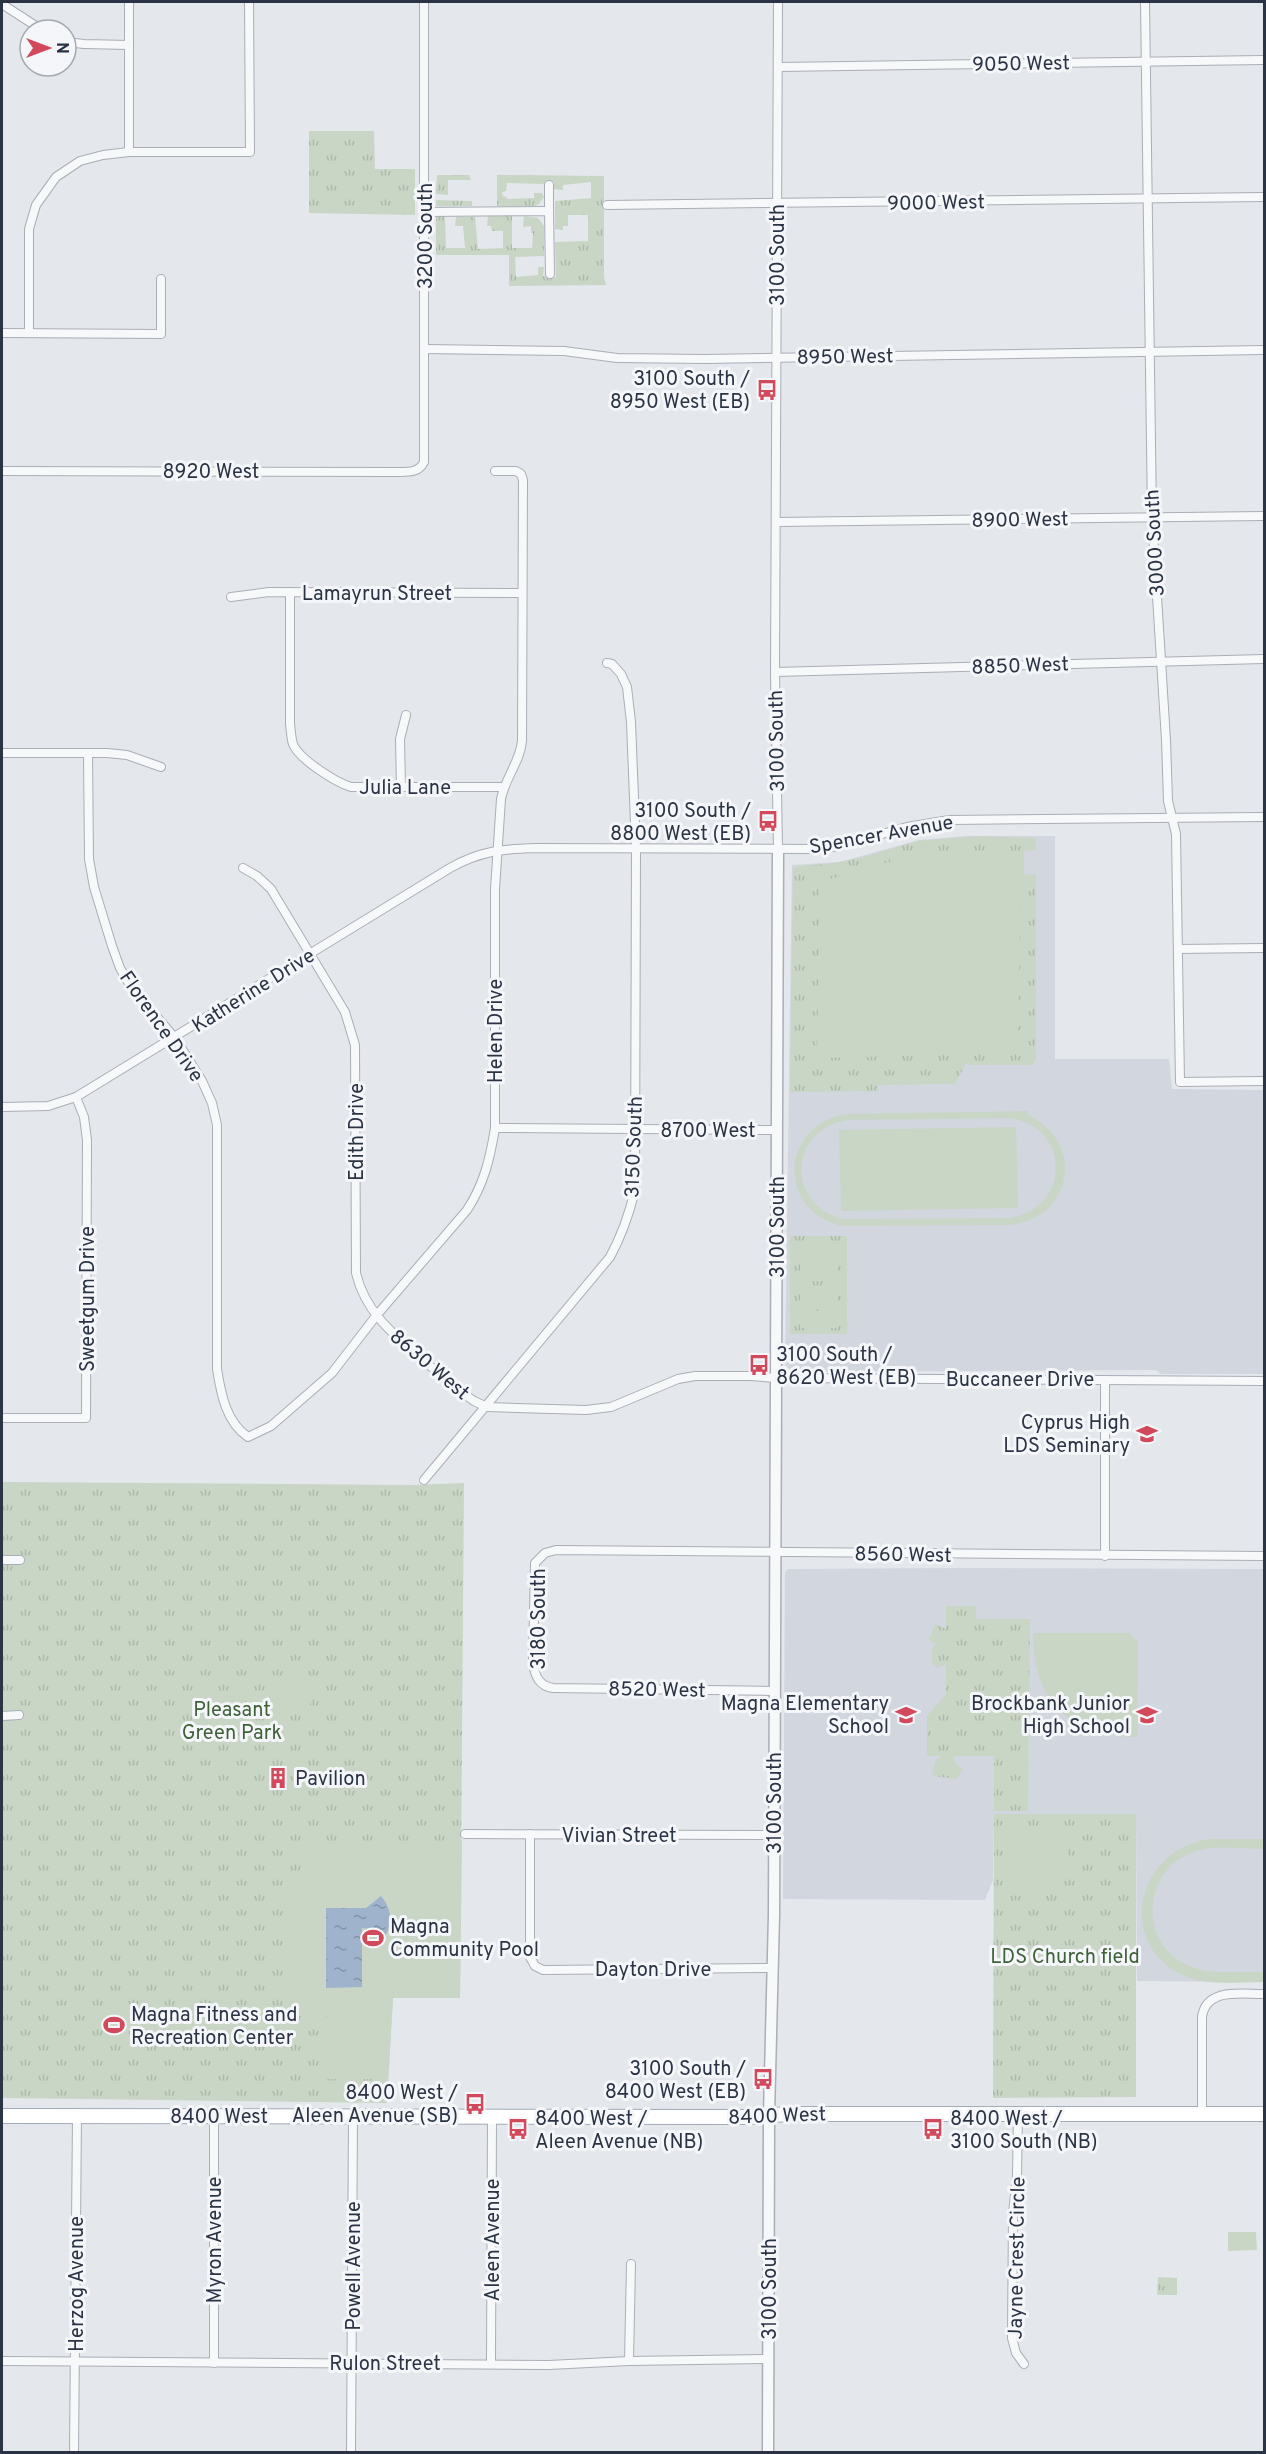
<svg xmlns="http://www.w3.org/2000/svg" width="1266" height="2454" font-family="Overpass,sans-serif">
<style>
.built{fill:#d2d6de}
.grass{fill:url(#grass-tufts)}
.garden{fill:#c9d6c5;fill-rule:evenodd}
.water{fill:url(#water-ripples)}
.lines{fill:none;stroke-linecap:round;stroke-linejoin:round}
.minor-casing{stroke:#a9aeb7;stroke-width:10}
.tertiary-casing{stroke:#a9aeb7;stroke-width:13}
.primary-casing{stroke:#a3abb8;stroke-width:16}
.minor{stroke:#f7f8fa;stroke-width:8}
.tertiary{stroke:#f7f8fa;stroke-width:10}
.primary{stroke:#fff;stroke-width:14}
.labels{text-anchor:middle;stroke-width:6;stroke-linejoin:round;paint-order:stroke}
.street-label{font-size:20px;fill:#2b3445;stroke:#f4f6f9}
.poi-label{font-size:20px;fill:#2b3445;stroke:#f4f6f9;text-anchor:end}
.park-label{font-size:20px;fill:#3f6138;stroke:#f4f6f9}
</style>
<defs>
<pattern id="grass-tufts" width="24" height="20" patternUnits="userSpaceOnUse" patternTransform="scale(1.5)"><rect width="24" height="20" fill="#c9d6c5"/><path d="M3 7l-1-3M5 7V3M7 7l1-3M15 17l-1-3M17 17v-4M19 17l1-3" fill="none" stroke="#adb8ab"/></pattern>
<pattern id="water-ripples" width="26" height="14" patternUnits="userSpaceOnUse" patternTransform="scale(1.5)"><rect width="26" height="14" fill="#9fb4cc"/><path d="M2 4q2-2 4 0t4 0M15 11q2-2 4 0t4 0" fill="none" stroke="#8293a7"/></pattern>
</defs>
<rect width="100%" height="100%" fill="#e4e7ec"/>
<g class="built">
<path d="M965 836H1055V1059H1169L1172 1089 1264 1090V1374H1161L1156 1370 792 1372 785 1364 792 865 840 862 919 840Z"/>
<path d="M976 1568 1264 1569V1982L1137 1981 1136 1814H994L993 1880 985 1900 783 1899 785 1572 788 1569Z"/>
</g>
<g class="grass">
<path d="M309 131H374L375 169H415V215L309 213Z"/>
<path d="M437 175H469L471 180H448V195L436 194Z"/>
<path d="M497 175 604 176V277L606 285 509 286V255H436V216H444L445 219 446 248H465L463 226H455L456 217H475L478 249 503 248V231H492L491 226H487L488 216H512V248H532L533 233H531V226L523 227 524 216 538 218 544 226V256L515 257 516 277 538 275V267H544L543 276 549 277 551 280V277H556L555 242 588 241V215H568V226H563V230L555 229V201L591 198V182L563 185V190L554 189V182H545V184L507 183 506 191 502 192 503 196 506 197 507 199 534 198V193H542L544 197 539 204 534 206H497Z"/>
<path d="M436 200 472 201V206H436Z"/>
<path d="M977 836 1035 838 1036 850 1024 851V874L1036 875V1060L1032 1065H970L966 1063 955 1084 878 1085V1091L790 1092 793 869 798 866 828 864 864 857 917 841Z"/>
<rect x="790" y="1236" width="57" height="98"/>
<path d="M2 1482 412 1485 464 1483 460 1998H393L387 2103 2 2098Z"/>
<path d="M946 1606H976V1619H1030L1028 1811H994V1756H953L956 1764 963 1770 956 1779 934 1776 932 1773 936 1760 941 1756H927V1716L946 1694V1665L937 1668 932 1663V1649L936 1644 929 1640 935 1624 946 1629Z"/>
<path d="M994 1814H1136V2097L993 2098Z"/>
<path d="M1158 2277 1177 2278V2295H1157Z"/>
</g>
<g class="garden">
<path d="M917 854 1021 855 1018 1043 1012 1053 817 1058 820 882Z"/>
<path d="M935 1066V1069L868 1070V1068Z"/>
<path d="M1028 1111V1115C1086 1142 1073 1219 1009 1225L843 1226C774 1212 781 1120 850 1114ZM1008 1118C1071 1124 1072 1209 1009 1218L843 1219C784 1204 789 1126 850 1120Z"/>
<path d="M1016 1127 1018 1208 841 1211 839 1130Z"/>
<rect x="800" y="1241" width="38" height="17"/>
<rect x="800" y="1264" width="38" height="17"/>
<rect x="800" y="1287" width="38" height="17"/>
<rect x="800" y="1311" width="38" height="17"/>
<path d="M1033 1633H1129L1138 1642 1137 1737C1069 1736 1033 1702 1033 1633Z"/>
<rect x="269" y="1684" width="41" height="25"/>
<rect x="203" y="1699" width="39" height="24"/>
<path d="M1014 1833H1067C1071 1863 1062 1898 1024 1896 1017 1896 1012 1896 1006 1892L1007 1840Z"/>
<path d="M1211 1839H1264V1849C1241 1849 1213 1844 1191 1853 1142 1872 1139 1943 1187 1965 1210 1976 1240 1971 1264 1972V1982C1240 1982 1210 1986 1187 1977 1115 1948 1134 1848 1211 1839Z"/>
<path d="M304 1841H462L460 1998H393L388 2079H326L327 2013 285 2012 286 1878H304Z"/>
<path d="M1228 2232H1256L1257 2250 1228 2251Z"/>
</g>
<path class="water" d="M381 1896C393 1910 394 1928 380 1942L368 1929 362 1928V1987L326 1988V1908H366Z"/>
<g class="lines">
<defs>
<g id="minor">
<path d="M129 2V152"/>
<path d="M778 2 775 672 778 849"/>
<path d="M1145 2 1152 517 1166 740 1168 801 1176 834 1180 1082 1264 1081"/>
<path d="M2 4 42 30"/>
<path d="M66 42 84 44 129 45"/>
<path d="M778 67 1264 60"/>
<path d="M607 205 1264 197"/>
<path d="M549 211V185"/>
<path d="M424 212 549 211 550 274"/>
<path d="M2 333 161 334V279"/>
<path d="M29 333V229L36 205 56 177 80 161 103 155 129 152H250L249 2"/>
<path d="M425 349 564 351 617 358 705 359 1264 350"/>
<path d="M2 471 400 472C410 472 419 472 424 462V2"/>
<path d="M776 522 1264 516"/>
<path d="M290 592V724C291 731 291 738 293 744 299 759 335 782 351 787H503"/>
<path d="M231 597 269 592 522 593"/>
<path d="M775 672 1264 659"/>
<path d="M2 753H107L127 755 161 767"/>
<path d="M88 753 89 859 94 887 112 946 120 968 131 987 175 1038 202 1081 212 1103 217 1125V1369C221 1394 226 1422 248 1437L271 1426 332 1373 376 1316 467 1210C484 1184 490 1159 495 1128V889L501 799C505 778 520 762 522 741L523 480 521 474 516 471H495"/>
<path d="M401 787 400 739 406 715"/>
<path d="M243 868 257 876 271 889 345 1012 355 1045 356 1273C365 1312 394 1335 423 1360 440 1374 456 1389 474 1401L487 1407 586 1410 611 1407 678 1379 695 1376H751L776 1378 1264 1381"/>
<path d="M1178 949 1264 948"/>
<path d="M2 1107 48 1106 76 1097 450 868C480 851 502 849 536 848L813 849 840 846 907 827 949 820 1264 817"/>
<path d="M495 1128 777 1130"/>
<path d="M2 1418H86L87 1140 84 1117 76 1097"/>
<path d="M424 1480 610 1257C622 1235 629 1215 635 1190L636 849 631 722 627 687 621 674 612 664 607 663"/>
<path d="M1105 1556V1380"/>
<path d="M2 1560H20"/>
<path d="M774 1691 553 1688C539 1686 535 1676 533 1663L535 1563 545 1553 556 1550C792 1551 1028 1555 1264 1556"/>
<path d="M2 1716 19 1715"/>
<path d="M465 1834 774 1835"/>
<path d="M530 1834V1957L535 1966 543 1970 773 1968"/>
<path d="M1018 2113 1017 2176 1013 2213 1012 2338 1016 2353 1024 2364"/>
<path d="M1202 2114V2017C1206 1988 1240 1994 1262 1994"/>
<path d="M2 2361 549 2365 629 2361 768 2359"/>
<path d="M629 2361 631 2264"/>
<path d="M214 2363V2117"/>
<path d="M491 2363 492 2117"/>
<path d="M74 2452 77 2116"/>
<path d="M351 2452 353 2116"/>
</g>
<path id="tertiary" d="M768 2452 769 2115 774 1915 778 849"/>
<path id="primary" d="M2 2116 751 2117 787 2114H1264"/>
</defs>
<use href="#minor" class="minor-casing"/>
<use href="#tertiary" class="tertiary-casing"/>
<use href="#primary" class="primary-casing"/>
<use href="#minor" class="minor"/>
<use href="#tertiary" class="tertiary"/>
<use href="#primary" class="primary"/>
</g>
<defs>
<symbol id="bus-bare" viewBox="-9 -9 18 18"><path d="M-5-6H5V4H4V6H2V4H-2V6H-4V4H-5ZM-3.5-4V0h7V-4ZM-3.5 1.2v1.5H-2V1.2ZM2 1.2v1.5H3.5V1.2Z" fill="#d1495b" stroke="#f4f6f9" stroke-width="2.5" paint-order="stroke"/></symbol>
<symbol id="school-bare" viewBox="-9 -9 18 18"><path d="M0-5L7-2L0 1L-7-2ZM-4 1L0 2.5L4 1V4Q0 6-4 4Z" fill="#d1495b" stroke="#f4f6f9" stroke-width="2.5" paint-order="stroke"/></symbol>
<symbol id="building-bare" viewBox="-9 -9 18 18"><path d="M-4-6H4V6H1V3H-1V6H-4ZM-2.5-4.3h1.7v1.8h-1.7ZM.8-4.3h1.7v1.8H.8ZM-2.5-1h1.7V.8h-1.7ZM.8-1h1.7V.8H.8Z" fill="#d1495b" stroke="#f4f6f9" stroke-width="2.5" paint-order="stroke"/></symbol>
<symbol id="stadium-bare" viewBox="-9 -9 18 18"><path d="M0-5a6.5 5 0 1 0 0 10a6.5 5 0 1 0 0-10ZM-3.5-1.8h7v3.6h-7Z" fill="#d1495b" stroke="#f4f6f9" stroke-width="2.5" paint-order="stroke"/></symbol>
</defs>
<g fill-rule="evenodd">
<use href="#bus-bare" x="752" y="375" width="30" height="30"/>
<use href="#bus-bare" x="753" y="806" width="30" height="30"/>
<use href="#bus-bare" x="744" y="1350" width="30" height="30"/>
<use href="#school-bare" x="1132" y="1419" width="30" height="30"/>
<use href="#school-bare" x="891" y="1700" width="30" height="30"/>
<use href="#school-bare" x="1132" y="1700" width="30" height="30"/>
<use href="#building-bare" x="263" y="1763" width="30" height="30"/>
<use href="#stadium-bare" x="358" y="1923" width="30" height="30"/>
<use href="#stadium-bare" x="99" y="2010" width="30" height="30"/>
<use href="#bus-bare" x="748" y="2064" width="30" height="30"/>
<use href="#bus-bare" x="460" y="2089" width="30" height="30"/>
<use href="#bus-bare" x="503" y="2114" width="30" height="30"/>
<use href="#bus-bare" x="918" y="2114" width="30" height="30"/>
</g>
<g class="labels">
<g class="street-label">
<text transform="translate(1021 63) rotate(-1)" y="7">9050 West</text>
<text transform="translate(936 202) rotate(-1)" y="7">9000 West</text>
<text transform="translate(425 236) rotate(-90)" y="7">3200 South</text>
<text transform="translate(777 255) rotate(-90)" y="7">3100 South</text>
<text transform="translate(845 356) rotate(-1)" y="7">8950 West</text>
<text x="211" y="478">8920 West</text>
<text transform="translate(1020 519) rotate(-1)" y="7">8900 West</text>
<text transform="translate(1154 543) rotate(-93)" y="7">3000 South</text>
<text x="377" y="600">Lamayrun Street</text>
<text transform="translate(1020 665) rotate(-2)" y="7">8850 West</text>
<text transform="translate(776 741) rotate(-91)" y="7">3100 South</text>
<text x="405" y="794">Julia Lane</text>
<text transform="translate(881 834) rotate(-10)" y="7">Spencer Avenue</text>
<text transform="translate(253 990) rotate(-32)" y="7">Katherine Drive</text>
<text transform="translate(162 1026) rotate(55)" y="7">Florence Drive</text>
<text transform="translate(495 1031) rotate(-90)" y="7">Helen Drive</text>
<text x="708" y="1137">8700 West</text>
<text transform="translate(356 1132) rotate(-90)" y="7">Edith Drive</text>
<text transform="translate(633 1147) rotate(-88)" y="7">3150 South</text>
<text transform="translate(777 1227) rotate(-90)" y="7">3100 South</text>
<text transform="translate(87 1299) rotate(-90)" y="7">Sweetgum Drive</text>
<text transform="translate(430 1364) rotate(40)" y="7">8630 West</text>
<text x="1020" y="1386">Buccaneer Drive</text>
<text transform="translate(903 1554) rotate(1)" y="7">8560 West</text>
<text transform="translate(538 1619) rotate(-90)" y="7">3180 South</text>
<text transform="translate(657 1689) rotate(1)" y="7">8520 West</text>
<text transform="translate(774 1803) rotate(-90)" y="7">3100 South</text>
<text x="619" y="1842">Vivian Street</text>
<text x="653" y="1976">Dayton Drive</text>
<text transform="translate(777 2115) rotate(-2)" y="7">8400 West</text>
<text x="219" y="2123">8400 West</text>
<text transform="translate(214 2240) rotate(-90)" y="7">Myron Avenue</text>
<text transform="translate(492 2240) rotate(-90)" y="7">Aleen Avenue</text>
<text transform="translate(1016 2258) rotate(-89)" y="7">Jayne Crest Circle</text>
<text transform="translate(353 2266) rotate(-90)" y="7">Powell Avenue</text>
<text transform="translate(76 2284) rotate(-90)" y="7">Herzog Avenue</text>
<text transform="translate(769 2289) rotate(-90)" y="7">3100 South</text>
<text x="385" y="2370">Rulon Street</text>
</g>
<g class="poi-label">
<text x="750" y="385">3100 South /<tspan x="750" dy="23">8950 West (EB)</tspan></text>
<text x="751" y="817">3100 South /<tspan x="751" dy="23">8800 West (EB)</tspan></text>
<text x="776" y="1361" text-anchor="start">3100 South /<tspan x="776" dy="23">8620 West (EB)</tspan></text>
<text x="1130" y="1429">Cyprus High<tspan x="1130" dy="23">LDS Seminary</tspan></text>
<text x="889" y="1710">Magna Elementary<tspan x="889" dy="23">School</tspan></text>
<text x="1130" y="1710">Brockbank Junior<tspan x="1130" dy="23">High School</tspan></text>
<text x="295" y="1785" text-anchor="start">Pavilion</text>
<text x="390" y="1933" text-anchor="start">Magna<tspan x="390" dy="23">Community Pool</tspan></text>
<text x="131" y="2021" text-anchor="start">Magna Fitness and<tspan x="131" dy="23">Recreation Center</tspan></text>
<text x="746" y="2075">3100 South /<tspan x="746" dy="23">8400 West (EB)</tspan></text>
<text x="458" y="2099">8400 West /<tspan x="458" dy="23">Aleen Avenue (SB)</tspan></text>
<text x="535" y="2125" text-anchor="start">8400 West /<tspan x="535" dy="23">Aleen Avenue (NB)</tspan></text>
<text x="950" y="2125" text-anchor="start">8400 West /<tspan x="950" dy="23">3100 South (NB)</tspan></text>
</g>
<g class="park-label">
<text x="232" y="1716">Pleasant<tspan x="232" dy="23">Green Park</tspan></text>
<text x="1065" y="1963">LDS Church field</text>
</g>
</g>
<rect width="1266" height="2454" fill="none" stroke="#2b3445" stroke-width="6"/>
<g transform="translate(48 48) rotate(90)"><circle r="28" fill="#f4f6f9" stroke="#a4a8b1" stroke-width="1.5"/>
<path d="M0-4.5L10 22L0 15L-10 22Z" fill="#d1495b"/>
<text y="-9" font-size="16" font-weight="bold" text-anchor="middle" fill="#2b3445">N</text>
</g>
</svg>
